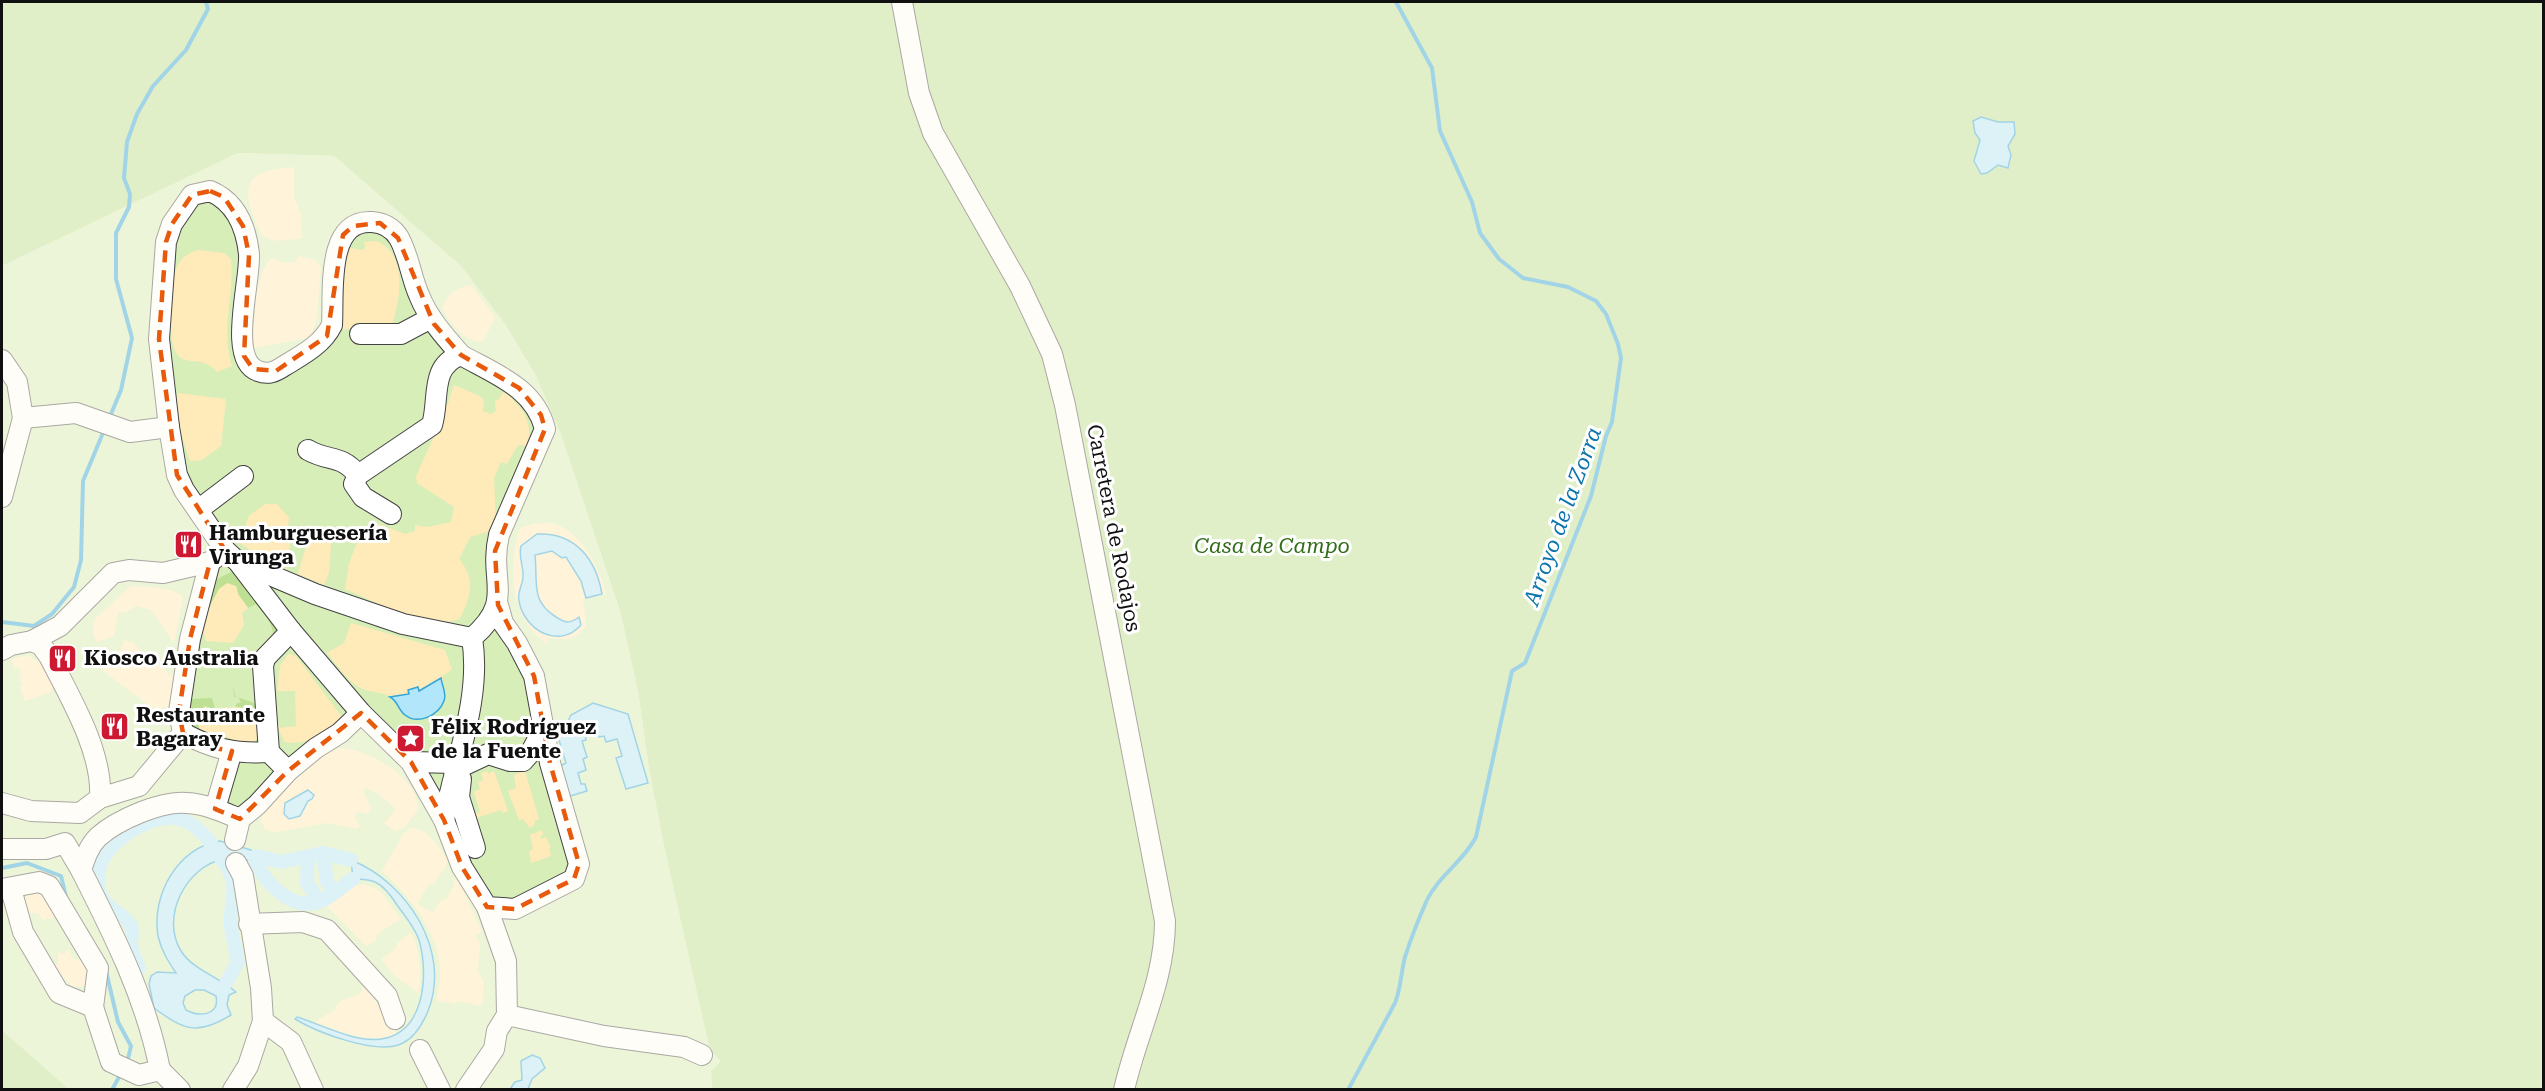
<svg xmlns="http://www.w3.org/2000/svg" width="2545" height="1091" font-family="'Roboto Serif',serif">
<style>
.green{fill:#d8eeb8}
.forest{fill:#bde095}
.sand{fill:#ffeaba}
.water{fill:#b2e6fb;stroke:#32a5d9;stroke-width:1.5;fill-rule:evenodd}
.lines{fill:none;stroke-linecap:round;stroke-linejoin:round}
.stream{stroke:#32a5d9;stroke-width:4}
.canal{stroke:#b2e6fb;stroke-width:14}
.minor-casing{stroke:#434343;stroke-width:22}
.minor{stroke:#fff;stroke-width:20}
.marked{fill:none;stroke:#e8590c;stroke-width:4.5;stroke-dasharray:12 8;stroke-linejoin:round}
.labels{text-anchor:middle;stroke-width:6;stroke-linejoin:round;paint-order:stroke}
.street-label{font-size:21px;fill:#101010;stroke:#fff}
.poi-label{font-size:21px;font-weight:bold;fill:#101010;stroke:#fff;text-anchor:start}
.park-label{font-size:21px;font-style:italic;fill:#326e19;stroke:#fff}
.water-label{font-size:22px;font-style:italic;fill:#0c75ae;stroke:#fff}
</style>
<rect width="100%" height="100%" fill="#fffbf2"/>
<path class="green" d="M238 153 334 156 461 266 505 324 536 376 561 435 620 611 638 691 649 769 664 846 685 935 721 1061 711 1071 712 1089H69L2 1030V266Z"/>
<g class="forest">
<path d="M2 2H2543V1089H712L711 1071 721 1061 710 1050 664 846 649 769 638 691 620 611 561 435 536 376 505 324 461 266 334 156 238 153 2 266Z"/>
<path d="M233 571 278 629 273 636C273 622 264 614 256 604L248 608 238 594 236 586 219 589 202 621 217 579Z"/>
<path d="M233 684 235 696 254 703 262 711 264 734 256 746C231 754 174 733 190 699L212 698 215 709 205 706C196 714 197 723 201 733 210 739 214 737 224 737 235 738 241 747 253 744 261 735 260 720 253 710L236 708V704L241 702 238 697H234Z"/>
<path d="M2 1030 69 1089H2Z"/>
</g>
<g class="sand">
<path d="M294 167V197L301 215 302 238C291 239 275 244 265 237 258 232 257 224 254 217 238 178 257 170 294 167Z"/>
<path d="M376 241C409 254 400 301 391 328L342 329C345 302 341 273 350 248L362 250 365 248 364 242Z"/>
<path d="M198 250 224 253 231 259C235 295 220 330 232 366L217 372C201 354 187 367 177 354 167 342 169 281 177 267 182 257 188 253 198 250Z"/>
<path d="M299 256 315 260 321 267 317 317 311 337 254 348C252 329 256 268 272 258L282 263 295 262Z"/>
<path d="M471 285 495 317 483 342C465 342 449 324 443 308 446 294 458 287 471 285Z"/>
<path d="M454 385 480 396 484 401 483 411 491 414 496 411 495 401 499 399 504 391C522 408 534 420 527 446L518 445 507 464 501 462 494 478 496 521 490 531 470 537 459 559C476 578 471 597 460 618 436 633 369 599 345 589L349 563 362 531H372L376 523 405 534 415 531V525L427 527 451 522 454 507 417 483 416 476 438 428 442 403 447 406Z"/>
<path d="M177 393 226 399 221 446 202 460 190 461C182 438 177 418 177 393Z"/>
<path d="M265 504H277L289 518 288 529 292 530 287 562 283 571 238 542 249 516Z"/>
<path d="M534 524C542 524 551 522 558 525 583 536 600 569 606 594L583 599 586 625C577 641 565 640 549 638L547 644C510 618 507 570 520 528Z"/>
<path d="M318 526 325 530 327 527 332 531 329 573 324 585 298 574 310 533Z"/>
<path d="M227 583 236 586 238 594 248 608 242 613 244 625 233 643 206 641 201 623 219 589Z"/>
<path d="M131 586C144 587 177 587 183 598L174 643 151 610 136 606 124 613 118 612 114 636 96 642 93 631 95 619Z"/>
<path d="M351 623 445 650 452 670 442 676 445 698C439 714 420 727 404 714 399 711 398 703 394 699 387 692 372 693 363 689 347 682 339 667 327 653L344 643Z"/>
<path d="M124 641 133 642C146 659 155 655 169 675L178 677 168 706 159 709 150 706 102 670 113 662 114 654 121 650Z"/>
<path d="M288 654 296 656 342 717V721C326 733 306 746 285 742L276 725H280V728L296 726 295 691H277L280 666Z"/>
<path d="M27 655 39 662 54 683 51 692 25 701 20 687 23 684 19 676 22 674 19 667 15 669 11 659Z"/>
<path d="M205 706 208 709C229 709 255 699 258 727 259 734 258 739 253 744 243 743 231 738 224 737 215 737 210 736 201 733L197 720Z"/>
<path d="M343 748C370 751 418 777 418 809L405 827 395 831 382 822 385 823 396 809 379 794 366 788 363 791 371 809 367 814 361 812 356 813 355 820 360 826 356 829 327 823 277 832 266 830 261 822C264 800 321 750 343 748Z"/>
<path d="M487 771 488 774 494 771 508 811 503 813 501 810 476 818 475 814 480 812 474 792 480 789 478 782 483 780 481 773Z"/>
<path d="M525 771 539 819 534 821 535 824 530 828 523 819 519 820 508 791 516 788 514 775Z"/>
<path d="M411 828C428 827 439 849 448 860L443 873 441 872 435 883 428 885 417 904 433 913 440 901 447 898 455 884 453 880 458 879 482 932 475 936 480 944 478 971 484 982 482 1006 460 1001 454 1004 445 1001 444 1004 436 999C453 949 416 902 382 871L404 833Z"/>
<path d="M542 830 543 835 540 836 541 839 546 837 551 848 549 849 551 856 531 863 529 851 533 849 530 835Z"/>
<path d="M363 884 380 891 401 919 377 934 375 941 366 946 326 905 351 887Z"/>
<path d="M41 888 58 911 52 919 47 918 43 921 38 913H30L25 900 28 892Z"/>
<path d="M411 933C420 952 422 973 419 993L395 976 381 959 396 949 397 943Z"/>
<path d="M68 949 74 960 85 959 88 963V986L73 987 54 966 58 964V952L64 954Z"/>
<path d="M364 984 396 1033C374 1047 337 1030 314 1022L335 1010C339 996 350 1000 361 993Z"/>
</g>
<g class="water">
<path d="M1981 117 1998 122H2014L2015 134 2008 146 2011 155 2008 168 1998 165 1987 173 1981 174 1974 161 1980 140 1975 133 1973 121Z"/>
<path d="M537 534C575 532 596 559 602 594L586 598 581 581 566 557 562 558 552 551 535 555C538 582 530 601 556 617 564 622 569 625 579 617L581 625C559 650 524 630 519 601 517 593 522 586 523 578 524 567 518 557 521 546Z"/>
<path d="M441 678C442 686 447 693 444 701 438 716 418 725 405 715 398 710 398 701 390 697L409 694 408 690 418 687 419 691Z"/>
<path d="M593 703 628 714 648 783 626 789 616 758 622 756 617 739 606 742 604 736 599 737 593 723 584 725 586 740 582 741 587 757 583 759 586 770 578 773 581 784H585L587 791 567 797 558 767 566 763 559 740 571 715Z"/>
<path d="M308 790 314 795 312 799 308 801 300 816 289 819 284 814 285 803Z"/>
<path d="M220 841 251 850 256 856 255 861C245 860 233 857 223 859 186 867 160 917 181 951 193 970 219 977 236 992L229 995 227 1005 231 1015C197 1036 184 1030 154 1008L149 984 151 976 157 972 176 973C168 961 161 950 158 936 151 895 178 847 220 841ZM195 990H204L216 996C220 1016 199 1017 186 1010L183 1003 185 996Z"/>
<path d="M351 860C407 882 452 951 428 1011 423 1023 415 1037 403 1043 379 1056 318 1033 295 1019L297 1017C323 1025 355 1043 381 1039 425 1033 429 974 419 940 415 928 405 916 397 905 392 897 384 886 375 882 369 879 360 879 353 879Z"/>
<path d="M532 1055 540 1058 545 1068 532 1079 528 1089H510L515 1082 522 1080 521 1061Z"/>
</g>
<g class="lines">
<g class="stream">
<path d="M109 419 121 390 132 338 116 279V233L129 207 130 194 124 178 127 142 137 114 153 86 186 50 208 9 206 2"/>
<path d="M2 622 34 626 52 614 74 587 81 560 83 481 105 428"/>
<path d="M2 868 27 863 61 876 66 897"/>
<path d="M106 971 118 1022 131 1046 127 1063"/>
<path d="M112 1090 120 1075"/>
<path d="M1348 1090 1395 1003C1401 988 1401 972 1405 957 1411 938 1419 918 1427 900 1439 875 1464 861 1476 837L1512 671 1525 663 1591 496 1606 436 1612 422 1621 358 1618 344 1606 314 1596 301 1568 287 1523 278 1499 259 1480 233 1472 202 1440 131 1432 68 1396 2"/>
</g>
<g class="canal">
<path d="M323 853 327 882 334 893"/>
<path d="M256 856 281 862 323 853 351 860"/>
<path d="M308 856 307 883 319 901"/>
<path d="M255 861C269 888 298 918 330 896 338 891 345 884 353 879"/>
<path d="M139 968C135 959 131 952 131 942 131 936 134 930 130 924 117 908 99 907 98 883 97 861 109 846 127 834 165 809 192 811 217 853 222 860 229 868 231 876 237 893 229 910 231 926 232 938 236 950 238 962L226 983"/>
</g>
<defs>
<g id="minor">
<path d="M902 2 919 93 933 133 1020 286 1052 354 1065 405 1165 921C1165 981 1137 1032 1124 1090"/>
<path d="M210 191C236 202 246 226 249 254 251 280 227 360 258 371 268 375 275 372 284 366 302 355 322 345 332 325 334 294 325 219 372 222 384 223 393 228 399 238 409 256 411 277 419 295 428 318 445 337 461 355 495 374 535 388 545 429L499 535C488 582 516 600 472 638L403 624 315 594 237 561 225 550 184 490 177 475 169 427 159 339 166 242 172 224 192 195Z"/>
<path d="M360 334H401L431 318"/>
<path d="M2 360 17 382 23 418 76 413 130 432 169 427"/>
<path d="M308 450C329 462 341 454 358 475"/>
<path d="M2 497 23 418"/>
<path d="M198 510 243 476"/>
<path d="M391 514 363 497 354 484 358 475 432 425C440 399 429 366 461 355"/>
<path d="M239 563 291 631 361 713 411 762 444 820 462 867 487 907 515 909 574 879 579 864 550 763 534 676 517 643 503 623 498 605"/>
<path d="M2 650 11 645 32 641"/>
<path d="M183 733C213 749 234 754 269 752"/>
<path d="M411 762 456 763"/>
<path d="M454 770 488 754 510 761H523L531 752 544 727"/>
<path d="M288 771 269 752 263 666 265 658 291 631"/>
<path d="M461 779 459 797 475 848"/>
<path d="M100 798C103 752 70 697 49 656L41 645 32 641 60 626 113 573 129 570 163 573 210 562"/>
<path d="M2 803 31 811 80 813 100 798 139 786 183 733 179 712 190 639 210 562 225 550"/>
<path d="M215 809 232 751"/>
<path d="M444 820C455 761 482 698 472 638"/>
<path d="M235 840 240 819 257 805 288 771 316 748 340 733 361 713"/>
<path d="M2 849H46L65 843 81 870"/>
<path d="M2 889 39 882 49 886 98 968 93 1007 59 993 23 932 11 889"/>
<path d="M487 907 506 961 507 1015"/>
<path d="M249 924 303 922 327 930 387 996 395 1019"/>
<path d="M93 1007 111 1062 139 1075 160 1070 180 1090"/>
<path d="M263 1021 291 1042 313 1090"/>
<path d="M420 1050 440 1090"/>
<path d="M160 1070C146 998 114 935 81 870 85 858 89 846 98 837 117 820 162 800 187 803 206 804 223 812 240 819"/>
<path d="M233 1090 248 1066 263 1021 261 988 243 876 236 863"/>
<path d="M466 1090 494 1049 497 1031 507 1015 604 1036 684 1047 702 1055"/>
</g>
</defs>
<use href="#minor" class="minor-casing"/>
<use href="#minor" class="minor"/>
</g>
<path d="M0 0H2545V1091H0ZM210 191 224 197 243 226 249 255 244 356 253 369 276 371 327 336 343 235 353 226 380 223 398 238 434 324 461 355 519 388 541 415 545 429 495 551 498 605 534 676 550 763 579 864 574 879 515 909 487 907 462 867 444 820 411 762 361 713 288 771 240 819 215 809 232 751 209 747 183 733 179 712 190 639 210 562 225 550 177 475 159 339 166 242 172 224 192 195Z" fill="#fffbf2" fill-opacity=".55" fill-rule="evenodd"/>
<path class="marked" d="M210 191 224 197 243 226 249 255 244 356 253 369 276 371 327 336 343 235 353 226 380 223 398 238 434 324 461 355 519 388 541 415 545 429 495 551 498 605 534 676 550 763 579 864 574 879 515 909 487 907 462 867 444 820 411 762 361 713 288 771 240 819 215 809 232 751 209 747 183 733 179 712 190 639 210 562 225 550 177 475 159 339 166 242 172 224 192 195Z"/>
<defs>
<symbol id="restaurant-square" viewBox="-11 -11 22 22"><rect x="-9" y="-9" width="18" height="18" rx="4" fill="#cd1a32" stroke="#fff"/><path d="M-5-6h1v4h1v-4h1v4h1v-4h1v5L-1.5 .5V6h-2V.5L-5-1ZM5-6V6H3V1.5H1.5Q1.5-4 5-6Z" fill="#fff"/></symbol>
<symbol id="sight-square" viewBox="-11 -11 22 22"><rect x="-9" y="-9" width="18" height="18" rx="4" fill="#cd1a32" stroke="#fff"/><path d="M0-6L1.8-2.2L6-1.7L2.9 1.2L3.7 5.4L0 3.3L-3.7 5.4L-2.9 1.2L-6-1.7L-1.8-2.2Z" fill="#fff"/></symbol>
</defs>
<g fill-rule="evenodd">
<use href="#restaurant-square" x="172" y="528" width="33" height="33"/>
<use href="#restaurant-square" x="46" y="642" width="33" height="33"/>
<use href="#restaurant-square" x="98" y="710" width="33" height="33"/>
<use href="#sight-square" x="394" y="722" width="33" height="33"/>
</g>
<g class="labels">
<g class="street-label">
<text transform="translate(1114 528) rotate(79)" y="7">Carretera de Rodajos</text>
</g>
<g class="poi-label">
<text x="209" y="540">Hamburguesería<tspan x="209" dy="24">Virunga</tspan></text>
<text x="84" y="665">Kiosco Australia</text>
<text x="136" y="722">Restaurante<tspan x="136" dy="24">Bagaray</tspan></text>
<text x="431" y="734">Félix Rodríguez<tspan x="431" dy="24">de la Fuente</tspan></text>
</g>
<g class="park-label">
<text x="1272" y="553">Casa de Campo</text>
</g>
<g class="water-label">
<text transform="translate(1562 516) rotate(-70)" y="8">Arroyo de la Zorra</text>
</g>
</g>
<rect width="2545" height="1091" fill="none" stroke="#101010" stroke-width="6"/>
</svg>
